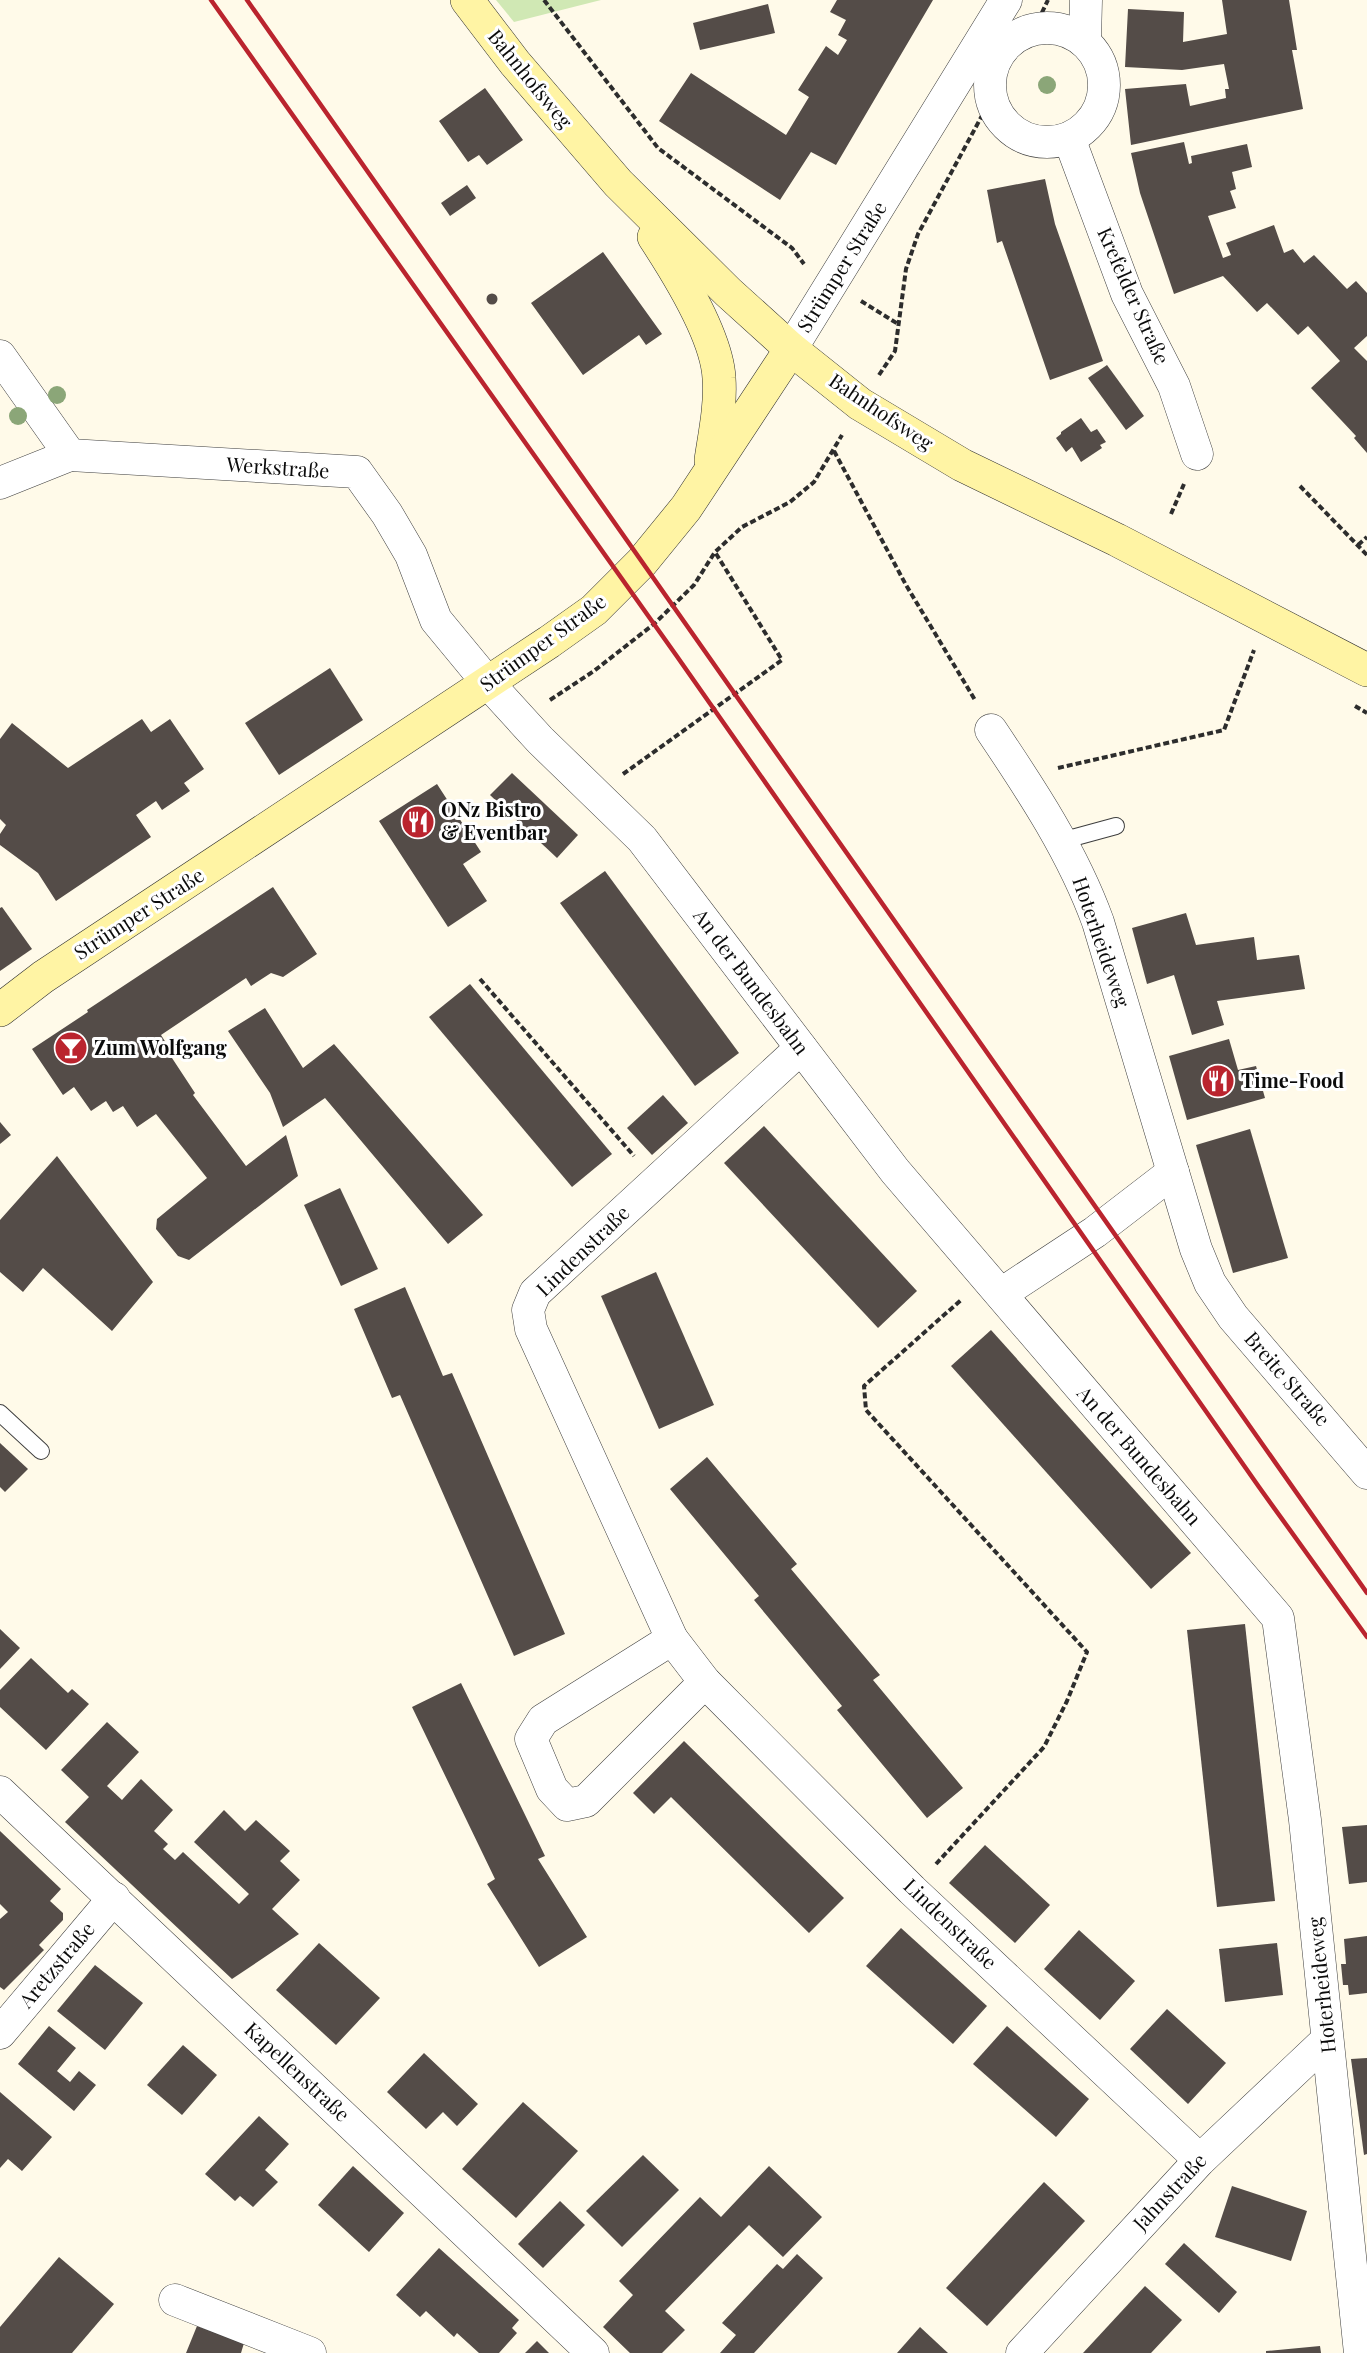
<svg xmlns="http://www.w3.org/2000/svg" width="1367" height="2353" font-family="'Playfair Display',serif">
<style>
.green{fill:#d0e8b4}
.building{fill:#544c48}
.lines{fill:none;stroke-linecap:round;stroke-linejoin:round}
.service-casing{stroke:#3e3e3e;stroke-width:18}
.minor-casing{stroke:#3e3e3e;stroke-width:33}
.secondary-casing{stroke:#2d2d2d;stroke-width:34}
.path{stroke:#2d2d2d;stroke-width:4;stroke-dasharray:6 3;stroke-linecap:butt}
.service{stroke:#fff;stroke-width:16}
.minor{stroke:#fff;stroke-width:32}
.secondary{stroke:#fff4a4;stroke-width:33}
.rail{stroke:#ba242e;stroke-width:4.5}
.tree{fill:#8ba678}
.labels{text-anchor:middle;stroke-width:6;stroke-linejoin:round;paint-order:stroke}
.street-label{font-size:20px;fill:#0b0b0b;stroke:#fff}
.poi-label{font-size:20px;font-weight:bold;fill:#0b0b0b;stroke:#fff;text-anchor:start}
</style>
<rect width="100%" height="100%" fill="#fffae9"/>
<path class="green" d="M496 0H601L514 22Z"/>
<g class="building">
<path d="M837 0H933L836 165 811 152 780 200 659 121 691 73 786 135 809 97 798 90 826 46 838 55 847 40 838 35 846 20 830 12Z"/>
<path d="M1222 0H1289L1297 50H1292L1303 109 1131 145 1125 89 1186 84 1190 106 1226 98 1225 89H1229L1224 64 1182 70 1125 67 1128 9 1184 12 1183 42 1227 34Z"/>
<path d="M768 4 775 33 700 50 693 23Z"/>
<path d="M485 88 523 140 487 165 479 155 468 162 439 121Z"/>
<path d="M1184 142 1189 164 1192 163 1191 156 1247 144 1252 167 1232 172 1236 189 1230 191 1236 208 1208 216 1223 258 1231 255 1226 243 1274 225 1284 253 1293 249 1304 263 1314 255 1347 289 1356 281 1367 293V336L1354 348 1367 361V453L1354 438 1356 436 1311 388 1340 361 1308 326 1298 335 1267 303 1257 312 1223 276 1174 294 1140 193 1131 153Z"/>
<path d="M1045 179 1055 224 1103 361 1050 380 1002 241 997 243 987 190Z"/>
<path d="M467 185 476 198 450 216 441 203Z"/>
<path d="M603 252 662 334 646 345 639 335 583 375 531 303Z"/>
<circle cx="492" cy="299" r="5.5"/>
<path d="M1107 365 1144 416 1126 430 1088 378Z"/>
<path d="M1081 418 1091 432 1097 429 1106 442 1100 445 1102 448 1081 462 1072 447 1066 452 1056 438 1061 434V432Z"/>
<path d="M330 668 363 720 279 775 245 723Z"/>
<path d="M142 719 151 732 170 719 204 769 184 783 190 791 162 810 156 801 136 815 151 837 56 901 38 873 0 845V834L6 825 0 819V739L12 723 68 768Z"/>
<path d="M512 773 578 835 557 858 490 795Z"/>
<path d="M437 784 481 852 463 864 487 901 448 927 379 821Z"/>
<path d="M605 871 739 1053 695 1086 560 903Z"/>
<path d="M273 887 317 954 283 977 271 973 251 986 246 978 161 1035 175 1057 172 1058 195 1093 193 1095 246 1166 286 1135 298 1176 189 1260 178 1256 156 1229 157 1219 207 1178 156 1114 137 1127 123 1106 113 1112 106 1101 91 1111 74 1087 63 1095 32 1049 88 1012 87 1010Z"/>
<path d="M2 907 32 949 0 971V908Z"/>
<path d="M1186 913 1196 945 1254 937 1257 960 1299 955 1305 989 1217 1001 1224 1025 1192 1035 1174 975 1147 984 1132 928Z"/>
<path d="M470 984 612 1154 572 1187 429 1017Z"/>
<path d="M265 1008 303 1068 334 1044 483 1215 448 1244 325 1098 283 1127 270 1093 228 1031Z"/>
<path d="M1229 1039 1238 1070 1256 1066 1265 1098 1187 1120 1169 1056Z"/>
<path d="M663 1095 688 1123 652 1155 627 1128Z"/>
<path d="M0 1122 11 1135 0 1144Z"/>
<path d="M764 1126 917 1291 878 1328 724 1163Z"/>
<path d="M1250 1129 1288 1258 1233 1273 1196 1145Z"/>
<path d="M57 1156 153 1282 112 1331 43 1268 23 1292 0 1272V1220Z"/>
<path d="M340 1188 378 1269 341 1286 304 1205Z"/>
<path d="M656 1272 714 1405 659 1429 601 1296Z"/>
<path d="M405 1287 443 1376 452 1373 565 1634 514 1656 400 1395 392 1398 354 1309Z"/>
<path d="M991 1330 1191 1553 1151 1589 951 1366Z"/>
<path d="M0 1443 28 1469 5 1492 0 1487Z"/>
<path d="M707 1457 797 1564 791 1569 880 1675 873 1680 963 1788 927 1818 837 1710 842 1706 754 1600 759 1596 670 1489Z"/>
<path d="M1245 1624 1275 1901 1217 1907 1187 1630Z"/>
<path d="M0 1629 20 1648 0 1669Z"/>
<path d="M31 1658 68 1693 72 1689 89 1704 46 1750 0 1707V1690Z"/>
<path d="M461 1683 545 1856 538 1859 587 1937 539 1967 487 1884 495 1879 412 1707Z"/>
<path d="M107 1722 139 1752 107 1786 122 1800 141 1779 173 1810 154 1831 168 1844 163 1849 175 1860 183 1852 239 1904 249 1894 194 1842 224 1810 245 1831 256 1820 290 1851 280 1861 300 1880 272 1909 299 1934 232 1979 65 1822 89 1797 61 1770Z"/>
<path d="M684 1741 844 1898 809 1933 671 1797 654 1814 633 1793Z"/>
<path d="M1367 1825V1882L1349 1884 1342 1827Z"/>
<path d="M0 1831 61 1889 50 1901 63 1913V1920L39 1945 44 1950 4 1990 0 1987V1919L8 1912 0 1904Z"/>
<path d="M985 1845 1050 1905 1015 1943 949 1883Z"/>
<path d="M901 1928 987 2006 953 2044 866 1966Z"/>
<path d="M1079 1930 1135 1981 1100 2020 1044 1969Z"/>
<path d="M1367 1936V1993L1349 1995 1348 1985H1343L1341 1964H1346L1344 1939Z"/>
<path d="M319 1943 380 1998 336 2045 276 1990Z"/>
<path d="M1277 1943 1283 1995 1225 2002 1219 1949Z"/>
<path d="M95 1965 143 2003 105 2050 57 2011Z"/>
<path d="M1167 2009 1226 2063 1188 2104 1130 2049Z"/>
<path d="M49 2026 76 2048 57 2071 70 2082 79 2071 96 2085 74 2111 18 2064Z"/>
<path d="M1007 2026 1089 2099 1056 2137 973 2064Z"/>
<path d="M183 2045 217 2075 182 2115 147 2085Z"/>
<path d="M424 2053 478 2104 457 2126 443 2112 426 2129 387 2092Z"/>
<path d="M1367 2058V2154L1364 2155 1351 2059Z"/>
<path d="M0 2092 52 2137 22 2171 8 2159 0 2168Z"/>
<path d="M523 2102 578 2151 516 2218 462 2169Z"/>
<path d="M259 2116 289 2144 265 2170 278 2182 253 2207 240 2196 235 2201 205 2174Z"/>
<path d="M643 2155 679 2190 622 2247 586 2211Z"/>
<path d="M353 2166 404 2213 369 2252 318 2205Z"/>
<path d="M769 2166 822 2217 783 2257 749 2225 665 2311 685 2330 662 2353H630L603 2327 633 2295 619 2281 700 2197 721 2217Z"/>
<path d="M1044 2182 1085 2221 987 2326 946 2288Z"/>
<path d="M1232 2186 1307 2211 1291 2261 1215 2237Z"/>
<path d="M560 2201 585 2225 543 2268 518 2244Z"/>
<path d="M1184 2243 1237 2292 1219 2313 1165 2264Z"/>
<path d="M439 2248 519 2320 512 2328 517 2333 499 2353H479L457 2333 454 2337 426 2311 420 2317 396 2295Z"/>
<path d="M797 2254 823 2278 754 2353H720L736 2335 722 2323 777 2264 783 2269Z"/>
<path d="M59 2257 114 2304 72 2353H0V2327Z"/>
<path d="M1145 2286 1182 2320 1151 2353H1083Z"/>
<path d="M197 2326 244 2343 241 2353H186Z"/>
<path d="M920 2327 948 2353H897Z"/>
<path d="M537 2341 549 2353H525Z"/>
<path d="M1320 2346 1321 2353H1266V2351Z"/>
</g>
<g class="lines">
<defs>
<g id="service">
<path d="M1061 841 1116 826"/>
<path d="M0 1413 41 1451"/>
</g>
<g id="minor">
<circle cx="1047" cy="85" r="57"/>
<path d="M1085 41 1086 0"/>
<path d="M1069 138 1127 294 1174 386 1197 454"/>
<path d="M791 349 1006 0"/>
<path d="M0 356 70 455 357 472 387 514 411 555 436 620 488 683 540 740 642 839 895 1171 1278 1618 1305 1820 1360 2353"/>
<path d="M0 483 70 455"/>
<path d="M991 730C1032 791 1073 853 1098 922L1196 1249 1210 1283 1233 1317 1367 1473"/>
<path d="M801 1048 535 1293 528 1310 531 1329 672 1639 705 1682 912 1890 1200 2160"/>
<path d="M1001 1294 1095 1232 1173 1172"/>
<path d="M672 1639 543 1720 531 1739 552 1789 567 1805 586 1801 705 1682"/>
<path d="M0 1792 593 2353"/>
<path d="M0 2033 114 1898"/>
<path d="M175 2300 310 2353"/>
<path d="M1022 2353 1200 2160 1327 2040"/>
</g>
<g id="secondary">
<path d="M467 0 515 63 618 183 728 292 791 349 860 404 962 465 1117 540 1367 670"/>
<path d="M654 237C677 272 717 336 719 378 721 405 715 433 711 460"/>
<path d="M0 1010 43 977 549 642 594 610 642 562 686 508 791 349"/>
</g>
</defs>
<use href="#service" class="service-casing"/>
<use href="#minor" class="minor-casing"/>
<use href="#secondary" class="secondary-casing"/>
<g class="path">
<path d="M544 0 658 148 792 248 804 264"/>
<path d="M1034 29 1048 0"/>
<path d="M861 301 898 324"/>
<path d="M879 375 895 351 906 269 918 234 991 99"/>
<path d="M834 451 906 585 975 700"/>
<path d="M1300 486 1367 555"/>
<path d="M1171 514 1184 484"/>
<path d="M1358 545 1367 537"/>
<path d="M550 700 594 671 654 624 694 585 715 552 742 527 790 502 814 482 842 435"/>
<path d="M1355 706 1367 713"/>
<path d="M1058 768 1224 730 1254 650"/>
<path d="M623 774 782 660 715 552"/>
<path d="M480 979 634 1156"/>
<path d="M936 1864 1044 1747 1067 1701 1087 1652 866 1410 864 1386 961 1300"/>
</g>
<use href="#service" class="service"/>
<use href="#minor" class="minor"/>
<use href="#secondary" class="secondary"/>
<g class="rail">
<path d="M211 0 676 655 1259 1487 1367 1637"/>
<path d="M247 0 1367 1593"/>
</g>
</g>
<g class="tree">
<circle cx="1047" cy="85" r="9"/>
<circle cx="57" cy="395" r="9"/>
<circle cx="18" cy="416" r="9"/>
</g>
<defs>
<symbol id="restaurant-disc" viewBox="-11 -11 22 22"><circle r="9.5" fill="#ba242e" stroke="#fff"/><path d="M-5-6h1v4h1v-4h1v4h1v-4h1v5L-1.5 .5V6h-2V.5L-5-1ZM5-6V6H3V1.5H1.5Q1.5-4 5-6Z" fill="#fff"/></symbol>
<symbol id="bar-disc" viewBox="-11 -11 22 22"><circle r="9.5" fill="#ba242e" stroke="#fff"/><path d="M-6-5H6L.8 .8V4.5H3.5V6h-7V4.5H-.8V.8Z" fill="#fff"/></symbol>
</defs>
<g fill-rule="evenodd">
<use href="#restaurant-disc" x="399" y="803" width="38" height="38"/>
<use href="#bar-disc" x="52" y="1029" width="38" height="38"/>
<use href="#restaurant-disc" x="1199" y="1062" width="38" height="38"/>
</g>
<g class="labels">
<g class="street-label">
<text transform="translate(530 79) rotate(51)" y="7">Bahnhofsweg</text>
<text transform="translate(842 267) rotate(-58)" y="7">Strümper Straße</text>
<text transform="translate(1133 296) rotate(66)" y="7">Krefelder Straße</text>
<text transform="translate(881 412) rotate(34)" y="7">Bahnhofsweg</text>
<text transform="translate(278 468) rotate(4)" y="7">Werkstraße</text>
<text transform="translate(543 643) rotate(-36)" y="7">Strümper Straße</text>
<text transform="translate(139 914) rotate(-33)" y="7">Strümper Straße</text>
<text transform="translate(1101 942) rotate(71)" y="7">Hoterheideweg</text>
<text transform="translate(751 982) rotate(53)" y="7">An der Bundesbahn</text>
<text transform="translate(583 1251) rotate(-44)" y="7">Lindenstraße</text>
<text transform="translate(1287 1379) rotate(49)" y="7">Breite Straße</text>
<text transform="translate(1139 1456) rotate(49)" y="7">An der Bundesbahn</text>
<text transform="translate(950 1924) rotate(44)" y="7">Lindenstraße</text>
<text transform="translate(57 1965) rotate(-50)" y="7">Aretzstraße</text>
<text transform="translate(1322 1985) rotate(-96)" y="7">Hoterheideweg</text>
<text transform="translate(297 2072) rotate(43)" y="7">Kapellenstraße</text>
<text transform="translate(1170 2192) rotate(-47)" y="7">Jahnstraße</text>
</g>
<g class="poi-label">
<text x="441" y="817">ONz Bistro<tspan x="441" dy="23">&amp; Eventbar</tspan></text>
<text x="94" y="1055">Zum Wolfgang</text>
<text x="1241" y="1088">Time-Food</text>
</g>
</g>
</svg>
